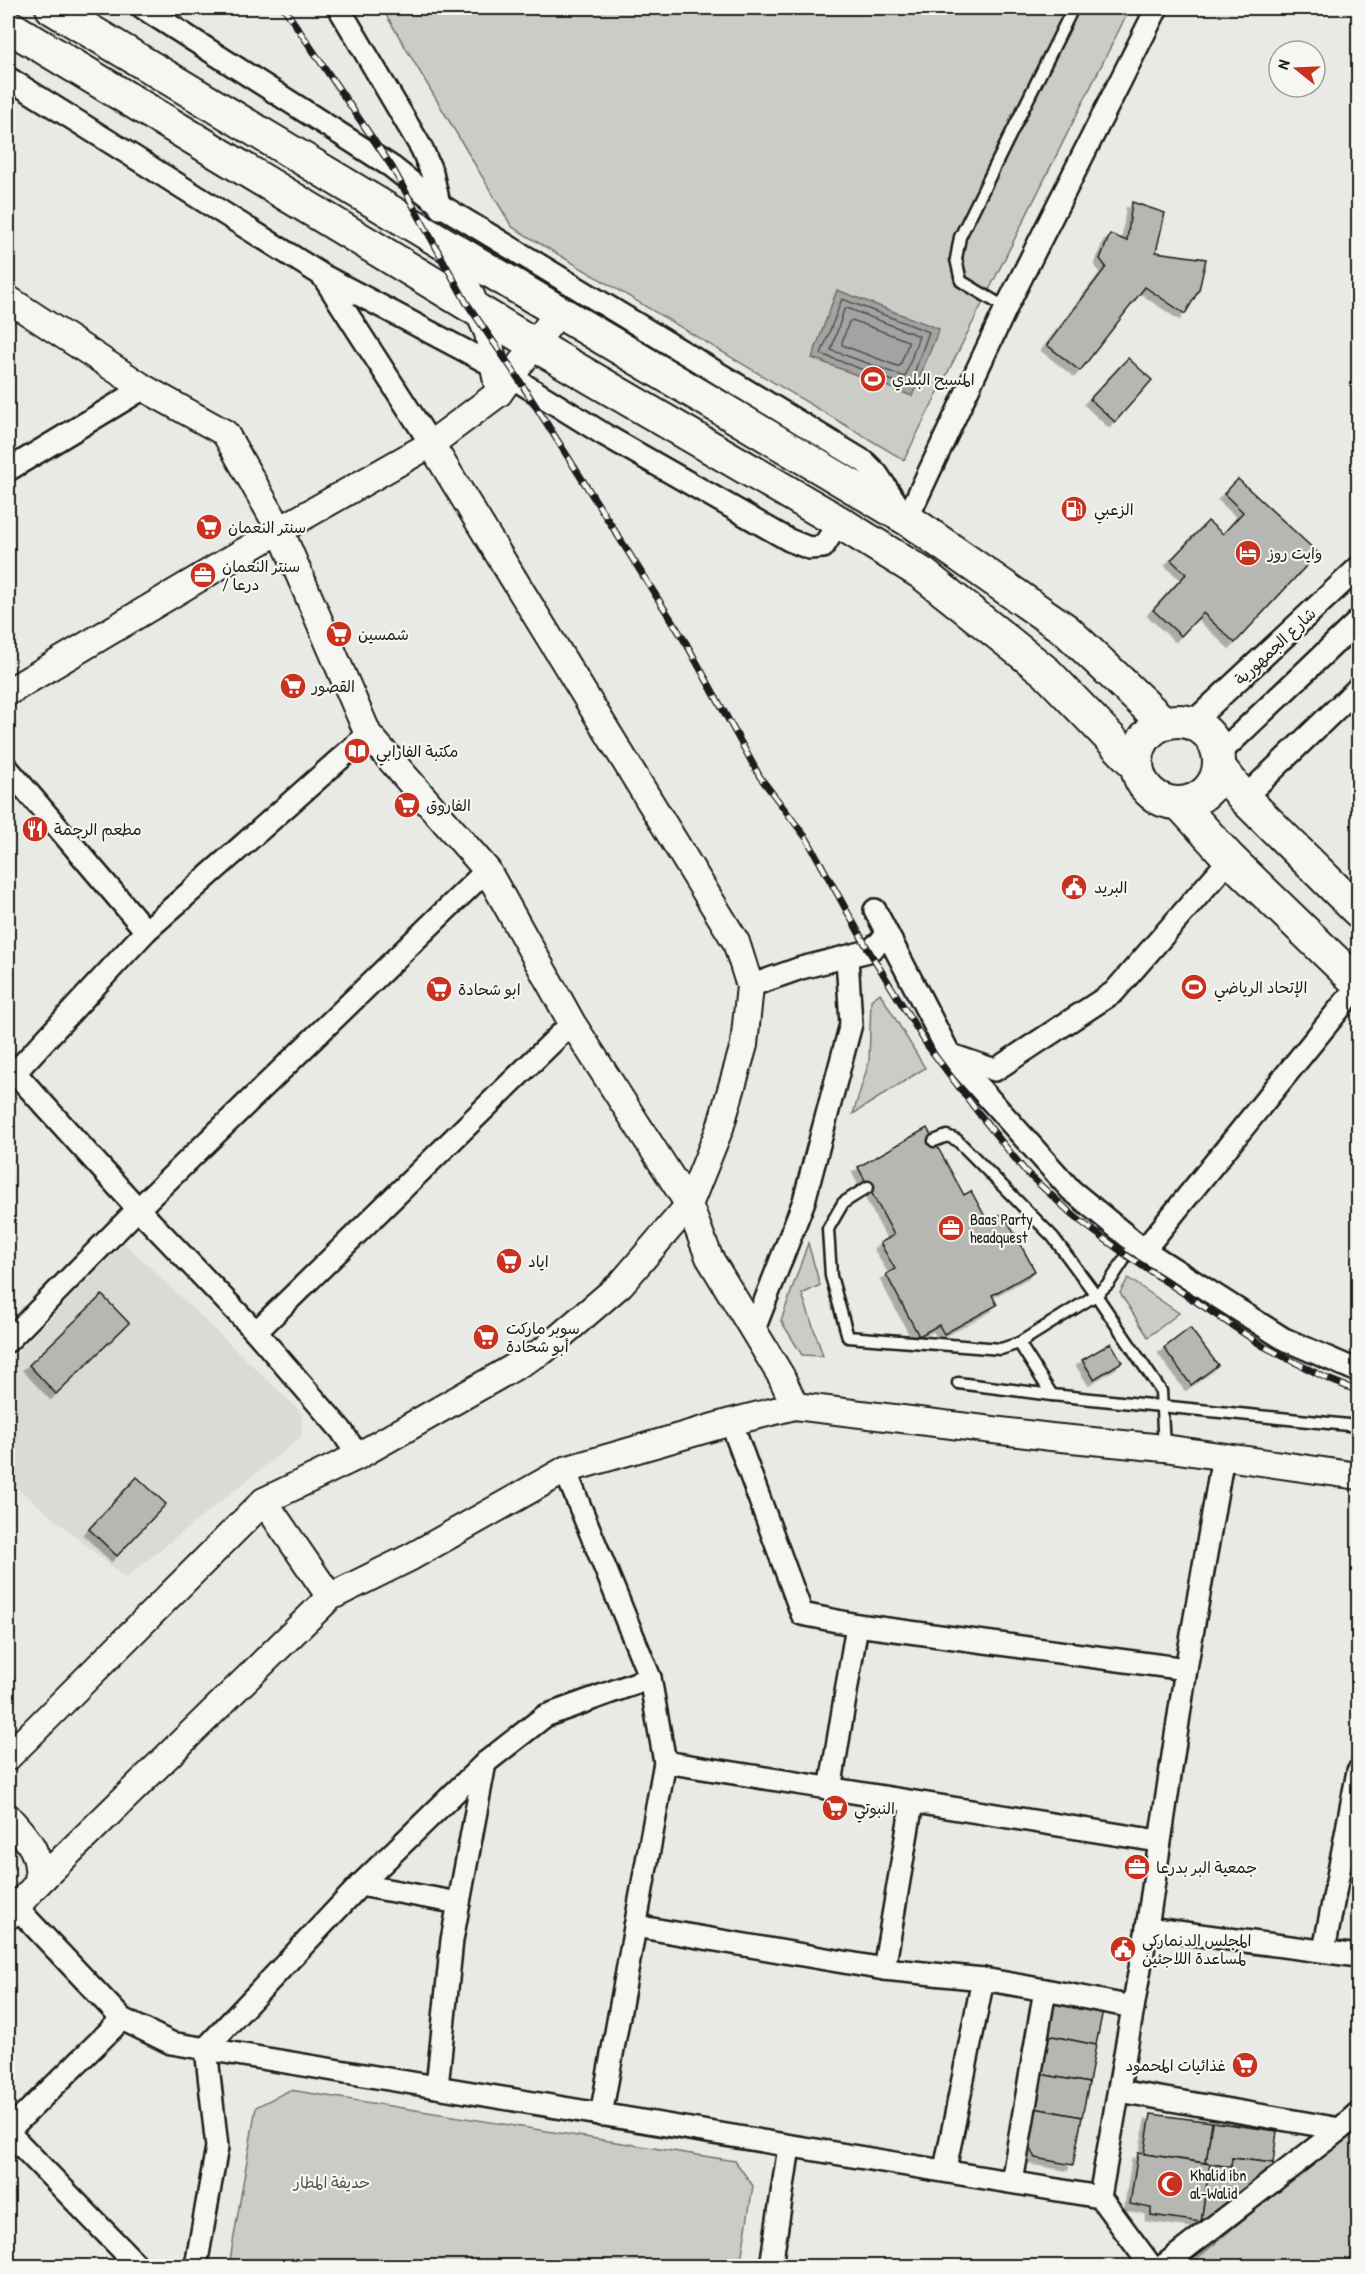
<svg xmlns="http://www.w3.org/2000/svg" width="1366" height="2274" font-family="'Patrick Hand','Playpen Sans Arabic',sans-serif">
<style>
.built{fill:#dadad6}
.green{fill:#cbcbc7;stroke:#747472;stroke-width:1.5}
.water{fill:#a3a3a1;stroke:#6d6d6c;stroke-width:1.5}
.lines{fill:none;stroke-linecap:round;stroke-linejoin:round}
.shore{stroke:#525251;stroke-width:1.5}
.building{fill:#b6b6b3;stroke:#1c1c1c;stroke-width:1.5;filter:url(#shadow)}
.service-casing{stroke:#1c1c1c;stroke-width:15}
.minor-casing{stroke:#1c1c1c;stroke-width:26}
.tertiary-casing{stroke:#1c1c1c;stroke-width:30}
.primary-casing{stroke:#1c1c1c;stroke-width:36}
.service{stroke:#f6f6f2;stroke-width:10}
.minor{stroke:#f6f6f2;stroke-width:21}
.tertiary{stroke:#f6f6f2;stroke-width:26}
.primary{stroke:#f6f6f2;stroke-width:32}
.rail-casing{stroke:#1c1c1c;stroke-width:7}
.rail{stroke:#f6f6f2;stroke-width:4.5;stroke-dasharray:14;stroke-linecap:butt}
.labels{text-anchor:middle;stroke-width:4.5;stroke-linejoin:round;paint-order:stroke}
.poi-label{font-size:16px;fill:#1c1c1c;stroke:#f6f6f2;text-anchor:start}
.street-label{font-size:16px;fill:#1c1c1c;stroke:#f6f6f2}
.park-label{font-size:16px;fill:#51514f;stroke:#f6f6f2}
</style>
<defs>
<filter id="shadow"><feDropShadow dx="-5.5" dy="5.5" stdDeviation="0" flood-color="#0004"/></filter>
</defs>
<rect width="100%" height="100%" fill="#e9e9e5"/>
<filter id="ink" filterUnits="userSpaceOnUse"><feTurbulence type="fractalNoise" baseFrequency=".0167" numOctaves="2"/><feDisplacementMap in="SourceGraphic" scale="12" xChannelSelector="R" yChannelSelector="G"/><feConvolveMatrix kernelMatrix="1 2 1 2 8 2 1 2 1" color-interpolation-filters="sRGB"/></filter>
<g filter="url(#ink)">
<path class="built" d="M124 1243 302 1413 301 1437 125 1578 8 1480V1362Z"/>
<g class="green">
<path d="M382 8H1130L904 460 512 227Z"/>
<path d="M880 993 925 1068 853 1114 869 1062 871 1000Z"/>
<path d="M808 1243 820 1285 802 1294 823 1356 802 1355 781 1321Z"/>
<path d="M1128 1278 1179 1313 1148 1337 1120 1293Z"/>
<path d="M290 2090 735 2161 753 2186 740 2266H229L256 2107Z"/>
<path d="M1358 2123V2266H1188Z"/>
</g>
<path class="water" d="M837 290 939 329 912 396 812 358Z"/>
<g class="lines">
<g class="shore">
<path d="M842 299 929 332 909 387 821 354Z"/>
<path d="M847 308 919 336 905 377 831 350 844 310Z"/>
<path d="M852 320 908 341V344L900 366H897L842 345V342L849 322Z"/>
</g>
</g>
<g class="building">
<path d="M1132 202 1165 213 1156 252 1206 259 1199 290 1185 314 1145 287 1080 371 1047 345 1106 267 1100 259 1110 234 1127 241Z"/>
<path d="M1128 358 1152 380 1115 422 1090 399Z"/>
<path d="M1238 479 1318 553 1235 643 1203 613 1181 636 1153 610 1186 574 1171 560 1208 521 1223 534 1243 512 1224 494Z"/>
<path d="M927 1128 964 1195 971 1191 988 1222 1003 1213 1035 1271 992 1295 997 1305 944 1334 939 1325 919 1336 886 1274 895 1269 880 1243 894 1235 858 1167Z"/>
<path d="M102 1295 129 1323 56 1394 29 1365Z"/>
<path d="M1190 1328 1218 1365 1191 1385 1164 1348Z"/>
<path d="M1111 1343 1122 1362 1094 1379 1082 1360Z"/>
<path d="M137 1477 166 1504 117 1556 89 1529Z"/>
<path d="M1054 1996 1104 2005 1096 2045 1047 2035Z"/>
<path d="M1047 2035 1096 2045 1089 2083 1040 2074Z"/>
<path d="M1040 2074 1089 2083 1082 2117 1034 2108Z"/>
<path d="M1034 2108 1082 2117 1073 2165 1035 2158 1027 2143Z"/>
<path d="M1151 2114 1212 2122 1206 2163 1144 2154Z"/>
<path d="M1212 2122 1277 2131 1273 2163 1232 2158 1231 2167 1206 2163Z"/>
<path d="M1138 2153 1210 2164 1201 2222 1151 2215V2208L1130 2204Z"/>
<path d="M1232 2158 1273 2163V2170L1201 2222 1210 2164 1231 2167Z"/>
</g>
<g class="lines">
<defs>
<g id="service">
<path d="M1006 308 961 281 956 259 960 237 1073 8"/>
<path d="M934 1141 947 1136 957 1140 1053 1237 1096 1295 1109 1283 1135 1243"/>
<path d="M868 1187 843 1203 828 1229 831 1276 848 1337 1001 1349 1019 1343 1052 1395"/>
<path d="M1019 1343 1096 1295 1161 1391 1164 1448"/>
<path d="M958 1383 1052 1395 1358 1426"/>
</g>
<g id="minor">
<path d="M143 8 392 167 440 205 865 462 877 474 903 513"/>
<path d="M339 8 422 149 432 173 440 208"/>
<path d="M8 78 322 275 494 366 605 435 789 540 809 548 823 547 839 522"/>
<path d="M324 278 431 444"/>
<path d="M8 470 144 388"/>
<path d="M907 519 1006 308 1157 8"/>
<path d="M1192 723 1358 568"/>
<path d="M1218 755 1358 621"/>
<path d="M8 769 146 931"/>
<path d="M1244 798 1358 688"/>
<path d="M875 910 950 1055 1071 1190 1144 1250 1284 1339 1358 1371"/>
<path d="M750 986 801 968 869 951 888 936"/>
<path d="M954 1056 995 1070 1114 992 1230 859"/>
<path d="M8 1065 138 1209 256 1332 341 1430 358 1456"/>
<path d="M8 1080 146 931 368 734"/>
<path d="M1144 1250 1358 986"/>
<path d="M256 1332 572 1023"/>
<path d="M753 1332 804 1201 851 1024 847 957"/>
<path d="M8 1341 138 1209 487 870"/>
<path d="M731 1422 802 1614 857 1625 1186 1669"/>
<path d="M565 1470 650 1678 665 1762 601 2115"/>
<path d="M665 1762 1158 1841"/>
<path d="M830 1790 857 1625"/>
<path d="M360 1885 459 1903"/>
<path d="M17 1908 122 2019 171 2043 1100 2197"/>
<path d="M635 1926 884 1969 983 1979"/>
<path d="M1147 1928 1358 1956"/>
<path d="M1324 1950 1358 1771"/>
<path d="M884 1969 912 1803"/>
<path d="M1045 1990 1133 2007"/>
<path d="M437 2087 452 1940 485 1763"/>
<path d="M1119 2091 1340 2129"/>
<path d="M8 2131 122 2019"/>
<path d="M8 2132 138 2266"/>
<path d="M945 2169 983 1979 1045 1990 1012 2182"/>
<path d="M196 2266 217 2147 206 2048 360 1885 485 1763 545 1716 650 1678"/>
<path d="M771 2266 789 2147"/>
<path d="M1151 2266 1100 2197 1147 1928 1186 1669 1223 1456"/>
<path d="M1163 2266 1340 2129 1358 2113"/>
</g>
<g id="tertiary">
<path d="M449 247 488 333 499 393"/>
<path d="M8 299 144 388 225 433 280 530 368 734 487 870 572 1023 689 1205 709 1257 781 1376 795 1406"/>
<path d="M8 692 280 530 431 444 499 393 559 311"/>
<path d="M264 1501 330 1597"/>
<path d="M8 1757 264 1501 358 1456 544 1350 621 1284 689 1205 720 1128 744 1045 750 986 736 942 431 444"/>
<path d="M8 1817C28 1840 41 1851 38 1883"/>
<path d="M8 1916 38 1883 330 1597 411 1557 565 1470 731 1422 795 1406 1051 1437 1164 1448 1358 1476"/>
</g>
<g id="primary">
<path d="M52 8 428 234 907 519 1066 630 1164 723"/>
<path d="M8 26 535 345 839 522 923 574 1046 672 1137 766"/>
<circle cx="1178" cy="762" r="41"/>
<path d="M1219 767 1244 798 1358 911"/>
<path d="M1179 803 1230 859 1358 983"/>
</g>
</defs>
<use href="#service" class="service-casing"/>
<use href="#minor" class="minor-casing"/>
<use href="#tertiary" class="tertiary-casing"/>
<use href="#primary" class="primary-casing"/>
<use href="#service" class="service"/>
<use href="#minor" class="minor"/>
<use href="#tertiary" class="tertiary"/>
<use href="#primary" class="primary"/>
<defs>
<path id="rail" d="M284 8 392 167 466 302 514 372 686 643 760 777 807 839 869 951 927 1045 980 1115 1026 1172 1075 1217 1126 1255 1263 1346 1328 1379 1358 1391"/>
</defs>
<use href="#rail" class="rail-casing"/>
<use href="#rail" class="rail"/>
</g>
</g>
<defs>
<symbol id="stadium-disc" viewBox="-11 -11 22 22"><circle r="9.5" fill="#c8321e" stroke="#f6f6f2"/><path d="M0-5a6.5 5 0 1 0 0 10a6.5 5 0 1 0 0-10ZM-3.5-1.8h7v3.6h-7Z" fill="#fff"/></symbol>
<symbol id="fuel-disc" viewBox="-11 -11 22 22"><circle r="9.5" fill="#c8321e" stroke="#f6f6f2"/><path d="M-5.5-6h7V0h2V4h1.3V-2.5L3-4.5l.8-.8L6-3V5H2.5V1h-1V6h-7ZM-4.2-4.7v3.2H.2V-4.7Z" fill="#fff"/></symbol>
<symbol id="supermarket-disc" viewBox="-11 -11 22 22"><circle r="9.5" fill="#c8321e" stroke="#f6f6f2"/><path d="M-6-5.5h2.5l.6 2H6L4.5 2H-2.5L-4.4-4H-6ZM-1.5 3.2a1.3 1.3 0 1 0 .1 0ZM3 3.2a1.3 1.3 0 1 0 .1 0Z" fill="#fff"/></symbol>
<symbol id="hotel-disc" viewBox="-11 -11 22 22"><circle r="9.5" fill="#c8321e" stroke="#f6f6f2"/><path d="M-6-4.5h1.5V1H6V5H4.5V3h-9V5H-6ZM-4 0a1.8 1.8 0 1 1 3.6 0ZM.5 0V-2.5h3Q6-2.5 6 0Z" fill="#fff"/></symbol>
<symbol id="office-disc" viewBox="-11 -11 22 22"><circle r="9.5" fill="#c8321e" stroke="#f6f6f2"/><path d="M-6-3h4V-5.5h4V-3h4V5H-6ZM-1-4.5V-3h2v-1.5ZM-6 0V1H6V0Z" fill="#fff"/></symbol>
<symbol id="library-disc" viewBox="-11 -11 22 22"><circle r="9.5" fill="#c8321e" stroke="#f6f6f2"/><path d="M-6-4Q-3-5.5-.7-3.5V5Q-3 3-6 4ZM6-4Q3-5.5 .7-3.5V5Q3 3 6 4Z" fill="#fff"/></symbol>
<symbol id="restaurant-disc" viewBox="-11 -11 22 22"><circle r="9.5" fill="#c8321e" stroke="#f6f6f2"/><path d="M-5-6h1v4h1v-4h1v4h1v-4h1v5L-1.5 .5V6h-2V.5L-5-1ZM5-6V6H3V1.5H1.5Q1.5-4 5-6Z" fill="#fff"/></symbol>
<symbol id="civic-disc" viewBox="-11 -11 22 22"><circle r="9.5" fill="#c8321e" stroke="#f6f6f2"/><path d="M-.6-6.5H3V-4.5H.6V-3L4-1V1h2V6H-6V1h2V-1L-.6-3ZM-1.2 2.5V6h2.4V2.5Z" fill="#fff"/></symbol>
<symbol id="mosque-disc" viewBox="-11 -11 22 22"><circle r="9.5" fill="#c8321e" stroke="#f6f6f2"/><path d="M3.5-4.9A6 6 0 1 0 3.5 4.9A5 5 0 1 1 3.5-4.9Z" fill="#fff"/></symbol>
</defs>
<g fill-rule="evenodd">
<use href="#stadium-disc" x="858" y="364" width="30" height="30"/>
<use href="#fuel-disc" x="1059" y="494" width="30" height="30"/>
<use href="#supermarket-disc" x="194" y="512" width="30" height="30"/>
<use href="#hotel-disc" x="1233" y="538" width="30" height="30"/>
<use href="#office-disc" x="188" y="560" width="30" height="30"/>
<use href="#supermarket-disc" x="324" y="619" width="30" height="30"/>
<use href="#supermarket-disc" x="278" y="671" width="30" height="30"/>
<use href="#library-disc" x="342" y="736" width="30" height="30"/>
<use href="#supermarket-disc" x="392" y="790" width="30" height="30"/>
<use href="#restaurant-disc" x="20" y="814" width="30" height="30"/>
<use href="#civic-disc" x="1059" y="872" width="30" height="30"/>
<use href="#stadium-disc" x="1179" y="972" width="30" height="30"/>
<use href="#supermarket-disc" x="424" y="974" width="30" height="30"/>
<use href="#office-disc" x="936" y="1213" width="30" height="30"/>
<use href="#supermarket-disc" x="494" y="1246" width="30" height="30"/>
<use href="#supermarket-disc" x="471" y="1322" width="30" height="30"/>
<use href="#supermarket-disc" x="820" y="1793" width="30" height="30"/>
<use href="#office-disc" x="1122" y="1852" width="30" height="30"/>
<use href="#civic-disc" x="1108" y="1934" width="30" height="30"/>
<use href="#supermarket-disc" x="1230" y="2050" width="30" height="30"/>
<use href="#mosque-disc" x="1155" y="2169" width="30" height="30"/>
</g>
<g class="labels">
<g class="poi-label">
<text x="892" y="385">المسبح البلدي</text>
<text x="1094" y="515">الزعبي</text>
<text x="228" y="533">سنتر النعمان</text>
<text x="1268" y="559">وايت روز</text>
<text x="222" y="572">سنتر النعمان<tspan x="222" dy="18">/ درعا</tspan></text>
<text x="358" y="640">شمسين</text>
<text x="312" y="692">القصور</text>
<text x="376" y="757">مكتبة الفارابي</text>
<text x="426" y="811">الفاروق</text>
<text x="54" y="835">مطعم الرحمة</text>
<text x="1094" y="893">البريد</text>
<text x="1214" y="993">الإتحاد الرياضي</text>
<text x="458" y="995">ابو شحادة</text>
<text x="970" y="1225">Baas Party<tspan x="970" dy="18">headquest</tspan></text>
<text x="528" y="1267">اياد</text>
<text x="506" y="1334">سوبر ماركت<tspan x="506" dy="18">أبو شحادة</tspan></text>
<text x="854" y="1814">النبوتي</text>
<text x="1156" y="1873">جمعية البر بدرعا</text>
<text x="1142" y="1946">المجلس الدنماركي<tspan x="1142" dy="18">لمساعدة اللاجئين</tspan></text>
<text x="1226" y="2071" text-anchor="end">غذائيات المحمود</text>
<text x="1190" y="2181">Khalid ibn<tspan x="1190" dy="18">al-Walid</tspan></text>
</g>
<g class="street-label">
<text transform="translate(1275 646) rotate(-43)" y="6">شارع الجمهورية</text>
</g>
<g class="park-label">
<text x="332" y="2188">حديفة المطار</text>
</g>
</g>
<rect width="1366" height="2274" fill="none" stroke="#f6f6f2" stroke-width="30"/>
<rect x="15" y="15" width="1336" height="2244" fill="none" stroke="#1c1c1c" stroke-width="2" filter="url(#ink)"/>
<g transform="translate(1297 69) rotate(288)"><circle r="28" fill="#f6f6f2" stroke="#9f9f9c" stroke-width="1.5"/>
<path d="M0-4.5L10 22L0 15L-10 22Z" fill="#c8321e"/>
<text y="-9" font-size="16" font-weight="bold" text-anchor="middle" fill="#1c1c1c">N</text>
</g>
</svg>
